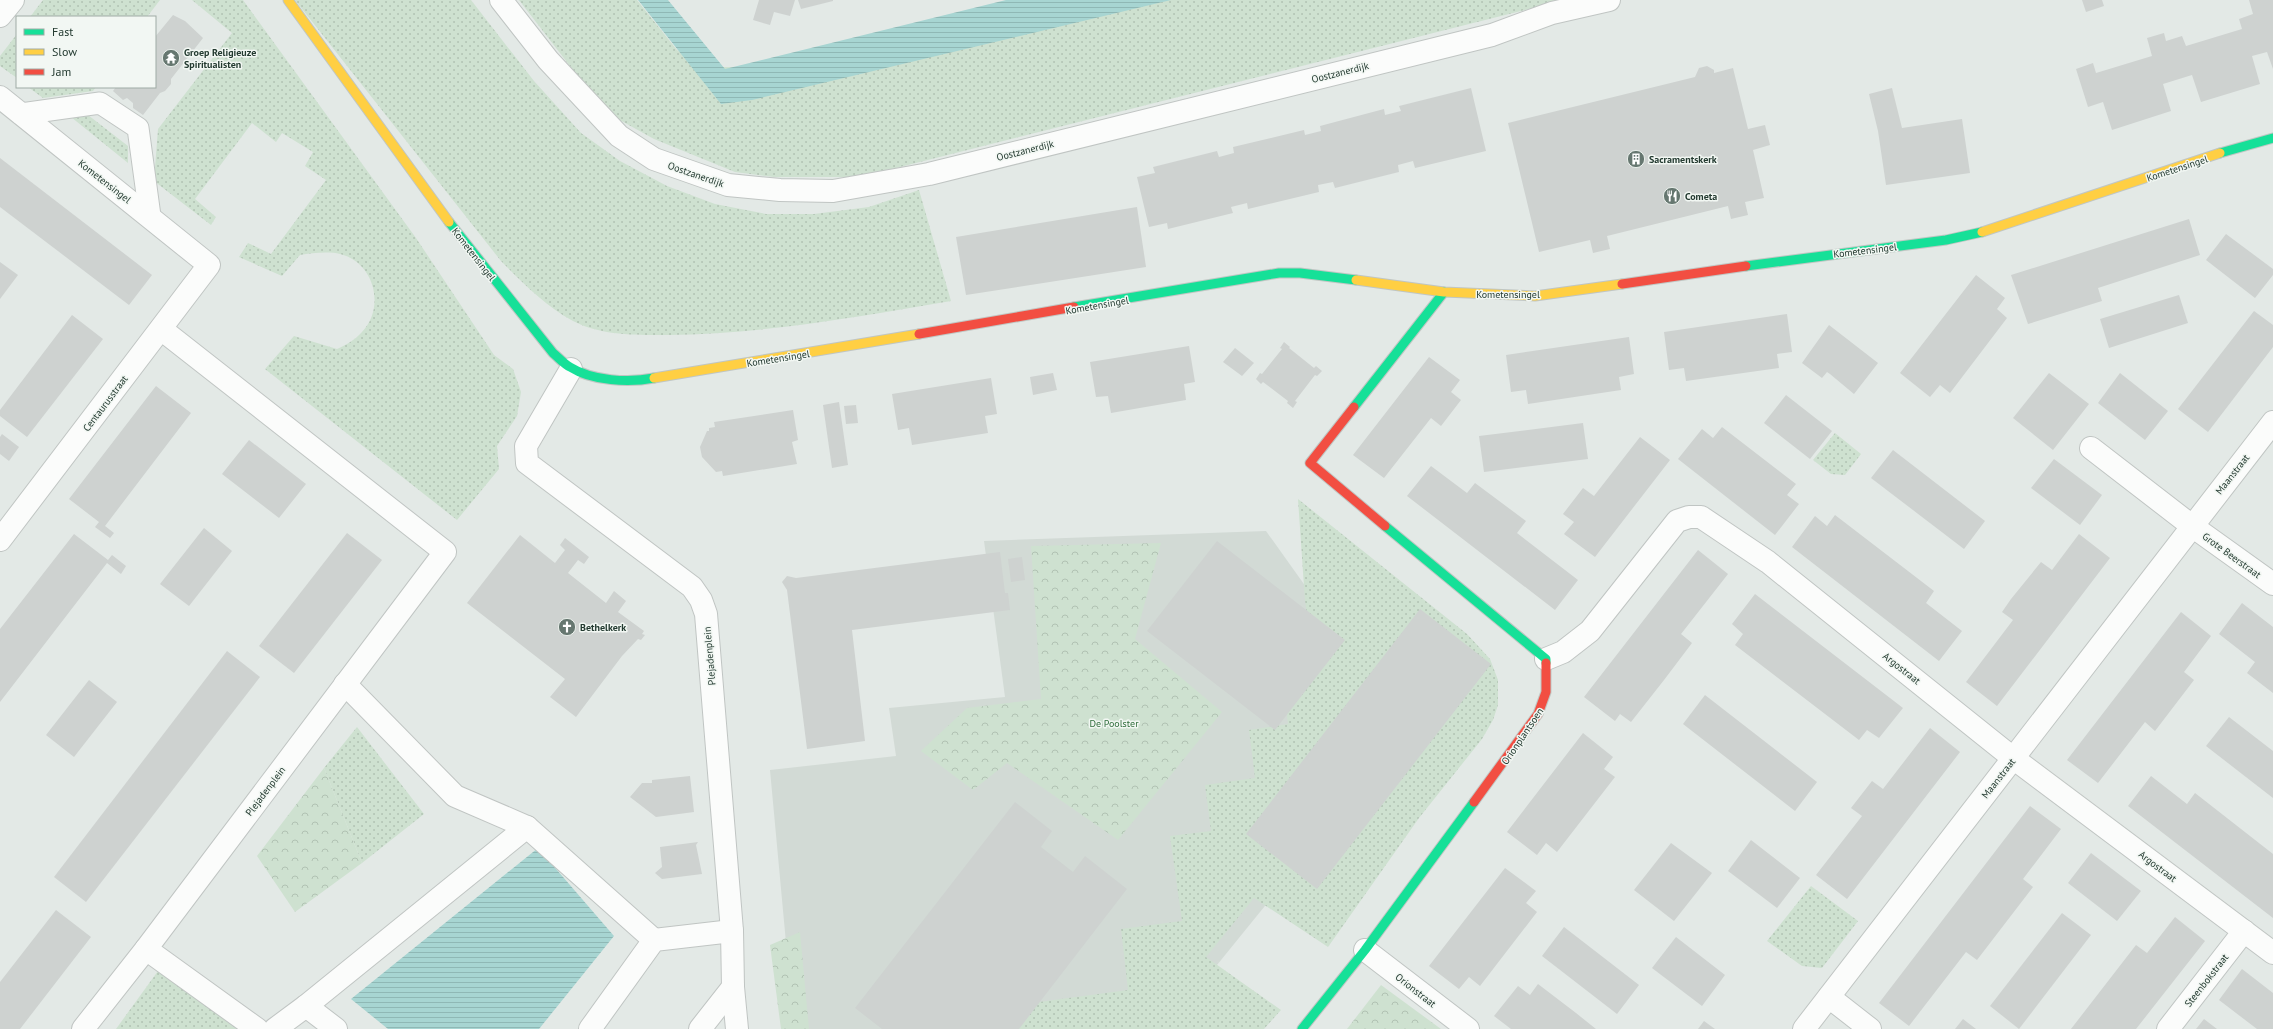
<svg xmlns="http://www.w3.org/2000/svg" width="2273" height="1029" font-family="'PT Sans',sans-serif">
<style>
.built{fill:#d2dad5}
.grass{fill:url(#grass-dots)}
.forest{fill:url(#forest-crowns)}
.water{fill:url(#water-rules)}
.building{fill:#ced2d0}
.lines{fill:none;stroke-linecap:round;stroke-linejoin:round}
.lane-casing{stroke:#c0c5c3;stroke-width:23}
.street-casing{stroke:#c0c5c3;stroke-width:24}
.fast-casing{stroke:#c0c6c3;stroke-width:11}
.slow-casing{stroke:#c0c6c3;stroke-width:11}
.jam-casing{stroke:#c0c6c3;stroke-width:11}
.lane{stroke:#fbfcfb;stroke-width:21}
.street{stroke:#fbfcfb;stroke-width:22}
.fast{stroke:#16e098;stroke-width:9}
.slow{stroke:#ffcf43;stroke-width:9}
.jam{stroke:#f24e42;stroke-width:9}
.labels{text-anchor:middle;stroke-width:3;stroke-linejoin:round;paint-order:stroke}
.poi-label{font-size:10px;font-weight:bold;fill:#233a30;stroke:#f2f7f3;text-anchor:start}
.street-label{font-size:10px;fill:#233a30;stroke:#f2f7f3}
.park-label{font-size:10px;fill:#306e3c;stroke:#f2f7f3}
</style>
<defs>
<pattern id="grass-dots" width="8" height="8" patternUnits="userSpaceOnUse"><rect width="8" height="8" fill="#cee1d0"/><path d="M2 2h.1M6 6h.1" fill="none" stroke="#b1c2b3" stroke-width="1.8" stroke-linecap="round"/></pattern>
<pattern id="forest-crowns" width="20" height="18" patternUnits="userSpaceOnUse"><rect width="20" height="18" fill="#cee1d0"/><path d="M2 6a3 3 0 1 1 6 0M12 15a3 3 0 1 1 6 0" fill="none" stroke="#b1c2b3"/></pattern>
<pattern id="water-rules" width="6" height="5" patternUnits="userSpaceOnUse"><rect width="6" height="5" fill="#a7d5d2"/><path d="M0 2.5h6" fill="none" stroke="#8fb8b5"/></pattern>
</defs>
<rect width="100%" height="100%" fill="#e3e9e6"/>
<path class="built" d="M1266 531 1408 730 1165 1029H794L770 770 896 756 889 708 1005 697 984 541Z"/>
<g class="grass">
<path d="M43 0H160L147 17H30Z"/>
<path d="M192 0H243L416 238 494 355 513 369 521 392 517 416 497 446 499 469 457 520 265 369 294 336 337 349C346 345 355 340 362 332 386 307 374 262 340 254 329 251 312 253 300 255L282 276 239 257 248 243 271 254 326 180 305 166 313 152 282 133 276 142 252 123 195 199 216 217 211 225 154 181 158 129 232 33Z"/>
<path d="M295 0H471L534 81 581 133 620 161 667 186 715 204 766 214H814L869 207 919 190 951 301C857 317 763 334 668 335 636 335 602 336 573 321 545 306 523 283 501 261Z"/>
<path d="M519 0H637L677 50 693 61 713 67H776L1053 0H1565L896 168 848 177H774L735 172 654 139 618 119 590 92Z"/>
<path d="M17 34V78L0 66V56Z"/>
<path d="M28 87H96L93 91 43 98Z"/>
<path d="M88 115 128 146V163L71 117Z"/>
<path d="M1835 433 1861 454 1845 475 1831 474 1813 460Z"/>
<path d="M1298 499 1467 634 1490 659 1498 680V705L1493 720 1482 739 1419 818 1328 947 1254 898 1206 957 1281 1010 1264 1029H957L1039 1002 1128 990 1121 929 1182 921 1170 836 1211 831 1205 785 1255 778 1249 730 1288 724 1283 683 1313 655 1305 601Z"/>
<path d="M357 727 424 814 362 863 324 768Z"/>
<path d="M1811 886 1858 921 1822 968 1802 966 1767 941Z"/>
<path d="M158 971 240 1029H116Z"/>
</g>
<g class="forest">
<path d="M1161 543 1135 639 1222 712 1118 840 1007 763 973 790 921 751 967 708 1041 699 1031 546Z"/>
<path d="M324 768 362 863 295 912 257 856Z"/>
<path d="M800 932 809 1029H781L770 945Z"/>
<path d="M1381 985 1441 1029H1347Z"/>
</g>
<g class="water">
<path d="M638 0H668L725 69 1006 0H1171L752 100 721 104Z"/>
<path d="M538 848 614 936 539 1029H388L351 999Z"/>
</g>
<g class="building">
<path d="M759 0H795L790 16 774 12 770 25 753 20Z"/>
<path d="M798 0H833V1L801 9Z"/>
<path d="M2082 0H2102L2104 6 2086 12Z"/>
<path d="M2249 0H2273V69L2267 52 2252 56 2260 84 2201 102 2192 75 2163 84 2171 111 2112 130 2103 102 2088 107 2076 69 2093 63 2096 73 2152 56 2147 38 2164 33 2166 41 2182 36 2186 46 2242 29 2239 19 2253 14Z"/>
<path d="M173 15 185 21 203 38 171 79V84L165 91 160 93 143 115 133 108V103L127 98 123 100 113 91 116 87H155V37Z"/>
<path d="M1707 66 1714 70V73L1733 68 1748 129 1765 125 1770 145 1753 150 1764 198 1745 202 1748 215 1731 219 1728 206 1607 236 1610 249 1593 253 1590 240 1539 252 1508 123 1695 77 1699 68Z"/>
<path d="M1471 88 1486 151 1415 168 1413 161 1398 165 1399 172 1335 188 1333 182 1318 185 1319 192 1248 209 1247 203 1231 207 1233 213 1168 229 1167 223 1149 227 1137 177 1155 173 1153 167 1217 151 1219 157 1234 153 1233 147 1304 130 1305 135 1321 131 1320 126 1384 109 1385 115 1401 111 1399 106Z"/>
<path d="M1892 88 1902 128 1962 119 1970 173 1886 185 1878 131 1869 94Z"/>
<path d="M0 158 152 275 129 305 0 207Z"/>
<path d="M1137 207 1146 267 966 295 956 237Z"/>
<path d="M2189 219 2200 255 2098 288 2102 301 2028 324 2011 275Z"/>
<path d="M2226 234 2273 269V275L2255 298 2206 260Z"/>
<path d="M0 262 18 275 0 299Z"/>
<path d="M1976 275 2005 298 1997 309 2007 318 1950 393 1940 385 1930 397 1900 373Z"/>
<path d="M2179 295 2188 323 2109 348 2100 319Z"/>
<path d="M2254 311 2273 325V347L2208 432 2178 409Z"/>
<path d="M1787 314 1792 352 1777 354 1779 368 1686 381 1684 368 1669 370 1664 332Z"/>
<path d="M72 315 103 339 27 437 0 416V410Z"/>
<path d="M1829 325 1878 363 1854 394 1830 374 1827 372 1822 378 1802 363Z"/>
<path d="M1629 337 1634 374 1619 377 1621 390 1528 404 1526 390 1511 392 1506 355Z"/>
<path d="M1284 342 1290 347 1289 348 1314 368 1316 366 1322 371 1317 376 1315 375 1295 401 1297 402 1293 408 1287 403 1288 401 1263 382 1261 384 1256 379 1260 373 1262 374 1282 349 1280 348Z"/>
<path d="M1189 346 1195 382 1184 384 1186 400 1111 413 1108 396 1096 397 1090 362Z"/>
<path d="M1235 348 1254 363 1242 376 1223 362Z"/>
<path d="M1429 357 1460 380 1451 392 1461 400 1441 426 1431 418 1384 478 1353 455Z"/>
<path d="M1053 373 1057 390 1033 395 1030 377Z"/>
<path d="M2049 373 2089 404 2053 450 2013 418Z"/>
<path d="M2120 373 2168 411 2145 440 2098 403Z"/>
<path d="M991 378 997 414 985 416 988 433 912 445 909 428 898 430 892 394Z"/>
<path d="M156 386 191 413 105 526 114 533 110 538 95 527 99 522 69 499Z"/>
<path d="M1786 395 1832 431 1810 459 1764 423Z"/>
<path d="M839 402 848 465 832 468 823 405Z"/>
<path d="M856 405 858 423 846 424 844 406Z"/>
<path d="M793 410 798 440 792 442 797 464 723 476 722 471 716 472 702 457 700 447 707 431H709V428L715 427 714 422Z"/>
<path d="M1583 423 1588 459 1484 472 1479 436Z"/>
<path d="M1722 427 1796 484 1787 495 1799 504 1775 535 1678 459 1702 429 1713 438Z"/>
<path d="M2 434 19 447 9 461 0 454V437Z"/>
<path d="M1640 437 1670 460 1595 557 1564 534 1574 522 1563 514 1583 488 1594 496Z"/>
<path d="M249 440 306 484 279 518 222 474Z"/>
<path d="M1893 450 1985 521 1964 549 1871 478Z"/>
<path d="M2054 459 2102 495 2080 525 2031 488Z"/>
<path d="M1431 466 1467 493 1475 483 1526 521 1517 533 1578 580 1555 610 1407 496Z"/>
<path d="M1835 515 1934 591 1926 603 1962 631 1939 661 1792 547 1815 516 1827 526Z"/>
<path d="M204 528 232 551 189 606 160 584Z"/>
<path d="M347 533 382 560 294 673 259 646Z"/>
<path d="M74 534 108 560 112 555 126 566 121 574 107 563 0 702V629Z"/>
<path d="M2079 534 2110 558 1997 706 1966 682 2013 620 2002 612 2011 599 2041 562 2052 570Z"/>
<path d="M520 535 555 563 565 550 560 545 565 538 589 557 584 564 578 560 568 573 606 603 614 591 626 601 618 612 644 631 642 634 645 635 641 640 638 639 622 656 576 717 550 697 565 679 467 603Z"/>
<path d="M1217 541 1345 640 1275 730 1147 631Z"/>
<path d="M1698 550 1728 574 1681 634 1692 643 1664 680 1631 722 1620 714 1615 721 1584 697Z"/>
<path d="M1000 552 1005 593H1008L1010 610 852 630 865 741 807 749 787 590 782 582 787 576 796 578Z"/>
<path d="M1022 557 1025 580 1011 582 1008 559Z"/>
<path d="M1755 594 1903 708 1879 738 1867 730 1859 740 1735 645 1743 634 1732 624Z"/>
<path d="M2242 603 2273 627V693L2247 673 2255 662 2219 634Z"/>
<path d="M1420 609 1491 664 1317 889 1246 834Z"/>
<path d="M2181 612 2211 636 2184 672 2194 680 2155 731 2145 722 2098 783 2067 760Z"/>
<path d="M227 651 260 677 86 902 54 877Z"/>
<path d="M89 680 117 702 74 757 46 735Z"/>
<path d="M1705 695 1817 782 1795 811 1683 724Z"/>
<path d="M2229 717 2273 751V798L2206 746Z"/>
<path d="M1930 728 1960 752 1847 899 1816 875 1862 816 1851 808 1872 781 1883 789Z"/>
<path d="M1583 733 1613 757 1604 769 1615 777 1557 852 1546 843 1537 855 1507 832Z"/>
<path d="M690 776 694 812 656 817 630 797 642 783H652V780Z"/>
<path d="M2151 776 2187 804 2195 793 2273 854V918L2128 806Z"/>
<path d="M1015 802 1052 831 1041 847 1073 872 1085 856 1127 889 1019 1029H882L855 1008Z"/>
<path d="M2030 806 2061 829 2023 879 2033 887 1977 960 1966 952 1909 1026 1879 1003Z"/>
<path d="M1751 840 1800 878 1777 908 1728 871Z"/>
<path d="M698 842 696 845 702 874 662 879 655 873 662 867 660 847Z"/>
<path d="M1671 843 1712 873 1674 921 1634 890Z"/>
<path d="M2091 853 2141 891 2117 921 2068 883Z"/>
<path d="M1505 868 1536 891 1526 903 1537 912 1480 986 1469 977 1459 989 1429 966Z"/>
<path d="M56 910 91 937 20 1029H0V982Z"/>
<path d="M2062 913 2091 935 2019 1029 1990 1006Z"/>
<path d="M2175 917 2205 941 2136 1029H2071L2136 945 2147 953Z"/>
<path d="M1564 927 1639 985 1617 1014 1542 956Z"/>
<path d="M1676 937 1725 975 1702 1006 1652 968Z"/>
<path d="M2242 969 2273 993V1029H2257L2219 1000Z"/>
<path d="M1538 984 1576 1013 1596 1029H1511L1494 1016 1518 986 1530 995Z"/>
<path d="M1963 1019 1976 1029H1955Z"/>
<path d="M2204 1019 2217 1029H2196Z"/>
<path d="M1704 1021 1715 1029H1698Z"/>
</g>
<g class="lines">
<defs>
<path id="lane" d="M21 114 100 103 138 128 150 216"/>
<g id="street">
<path d="M501 0 548 60 619 136 654 159 728 185 780 190 833 191 929 174 1492 35 1552 13 1609 0"/>
<path d="M0 16 13 0"/>
<path d="M0 97 209 265 0 540"/>
<path d="M571 369 526 446 527 463 692 587 701 600 706 614 732 931 733 987 737 1029"/>
<path d="M2091 448 2192 526 2273 584"/>
<path d="M1546 659 1563 652 1590 631 1677 521 1689 517H1701L1768 562 2013 758 2273 953"/>
<path d="M345 684 455 796 527 827 654 940"/>
<path d="M146 949 257 1029"/>
<path d="M1365 950 1468 1029"/>
<path d="M1829 997 1870 1029"/>
<path d="M306 1006 527 827"/>
<path d="M83 1029 146 949 445 552 161 329"/>
<path d="M275 1029 306 1006 336 1029"/>
<path d="M590 1029 654 940 732 931"/>
<path d="M700 1029 733 987"/>
<path d="M1804 1029 2273 422"/>
<path d="M2168 1029 2244 931"/>
</g>
<g id="fast">
<path d="M2220 153 2273 138"/>
<path d="M449 222 553 353C559 358 564 364 570 367 592 381 629 383 654 378"/>
<path d="M1746 266 1946 240 1982 232"/>
<path d="M1074 307 1279 273H1300L1356 280"/>
<path d="M1354 407 1444 292"/>
<path d="M1385 526 1546 659V663"/>
<path d="M1302 1029 1365 950 1474 802"/>
</g>
<g id="slow">
<path d="M288 0 449 222"/>
<path d="M1982 232 2220 153"/>
<path d="M1356 280 1444 292 1535 296 1622 284"/>
<path d="M654 378 919 334"/>
</g>
<g id="jam">
<path d="M1622 284 1746 266"/>
<path d="M919 334 1074 307"/>
<path d="M1354 407 1310 463 1385 526"/>
<path d="M1474 802 1538 714 1546 692V663"/>
</g>
</defs>
<use href="#lane" class="lane-casing"/>
<use href="#street" class="street-casing"/>
<use href="#fast" class="fast-casing"/>
<use href="#slow" class="slow-casing"/>
<use href="#jam" class="jam-casing"/>
<use href="#lane" class="lane"/>
<use href="#street" class="street"/>
<use href="#fast" class="fast"/>
<use href="#slow" class="slow"/>
<use href="#jam" class="jam"/>
</g>
<defs>
<symbol id="temple-disc" viewBox="-11 -11 22 22"><circle r="9.5" fill="#667770" stroke="#f2f7f3"/><path d="M0-6L5-2H3V0L6.5 2.5H4V6H1.5V3h-3V6H-4V2.5H-6.5L-3 0V-2H-5Z" fill="#fff"/></symbol>
<symbol id="building-disc" viewBox="-11 -11 22 22"><circle r="9.5" fill="#667770" stroke="#f2f7f3"/><path d="M-4-6H4V6H1V3H-1V6H-4ZM-2.5-4.3h1.7v1.8h-1.7ZM.8-4.3h1.7v1.8H.8ZM-2.5-1h1.7V.8h-1.7ZM.8-1h1.7V.8H.8Z" fill="#fff"/></symbol>
<symbol id="restaurant-disc" viewBox="-11 -11 22 22"><circle r="9.5" fill="#667770" stroke="#f2f7f3"/><path d="M-5-6h1v4h1v-4h1v4h1v-4h1v5L-1.5 .5V6h-2V.5L-5-1ZM5-6V6H3V1.5H1.5Q1.5-4 5-6Z" fill="#fff"/></symbol>
<symbol id="church-disc" viewBox="-11 -11 22 22"><circle r="9.5" fill="#667770" stroke="#f2f7f3"/><path d="M-1.2-6h2.4v3.5h3.3v2.4h-3.3V6h-2.4V-.1h-3.3v-2.4h3.3Z" fill="#fff"/></symbol>
</defs>
<g fill-rule="evenodd">
<use href="#temple-disc" x="161" y="48" width="20" height="20"/>
<use href="#building-disc" x="1626" y="149" width="20" height="20"/>
<use href="#restaurant-disc" x="1662" y="186" width="20" height="20"/>
<use href="#church-disc" x="557" y="617" width="20" height="20"/>
</g>
<g class="labels">
<g class="poi-label">
<text x="184" y="56">Groep Religieuze<tspan x="184" dy="12">Spiritualisten</tspan></text>
<text x="1649" y="163">Sacramentskerk</text>
<text x="1685" y="200">Cometa</text>
<text x="580" y="631">Bethelkerk</text>
</g>
<g class="street-label">
<text transform="translate(1340 72) rotate(-14)" y="4">Oostzanerdijk</text>
<text transform="translate(1025 150) rotate(-14)" y="4">Oostzanerdijk</text>
<text transform="translate(2177 168) rotate(-18)" y="4">Kometensingel</text>
<text transform="translate(696 174) rotate(19)" y="4">Oostzanerdijk</text>
<text transform="translate(105 181) rotate(38)" y="4">Kometensingel</text>
<text transform="translate(1865 250) rotate(-7)" y="4">Kometensingel</text>
<text transform="translate(474 254) rotate(52)" y="4">Kometensingel</text>
<text x="1508" y="298">Kometensingel</text>
<text transform="translate(1097 305) rotate(-10)" y="4">Kometensingel</text>
<text transform="translate(778 358) rotate(-9)" y="4">Kometensingel</text>
<text transform="translate(105 403) rotate(-53)" y="4">Centaurusstraat</text>
<text transform="translate(2232 474) rotate(-52)" y="4">Maanstraat</text>
<text transform="translate(2232 555) rotate(36)" y="4">Grote Beerstraat</text>
<text transform="translate(709 656) rotate(-95)" y="4">Plejadenplein</text>
<text transform="translate(1902 668) rotate(38)" y="4">Argostraat</text>
<text transform="translate(1522 736) rotate(-56)" y="4">Orionplantsoen</text>
<text transform="translate(1998 778) rotate(-52)" y="4">Maanstraat</text>
<text transform="translate(265 791) rotate(-53)" y="4">Plejadenplein</text>
<text transform="translate(2158 866) rotate(37)" y="4">Argostraat</text>
<text transform="translate(2206 980) rotate(-52)" y="4">Steenbokstraat</text>
<text transform="translate(1416 990) rotate(38)" y="4">Orionstraat</text>
</g>
<g class="park-label">
<text x="1114" y="727">De Poolster</text>
</g>
</g>
<rect x="16" y="16" width="140" height="72" fill="#f2f7f3" stroke="#9faba5"/>
<rect x="24" y="29" width="20" height="6" fill="#16e098" stroke="#9faba5"/>
<text x="52" y="36" font-size="12" fill="#233a30">Fast</text>
<rect x="24" y="49" width="20" height="6" fill="#ffcf43" stroke="#9faba5"/>
<text x="52" y="56" font-size="12" fill="#233a30">Slow</text>
<rect x="24" y="69" width="20" height="6" fill="#f24e42" stroke="#9faba5"/>
<text x="52" y="76" font-size="12" fill="#233a30">Jam</text>
</svg>
